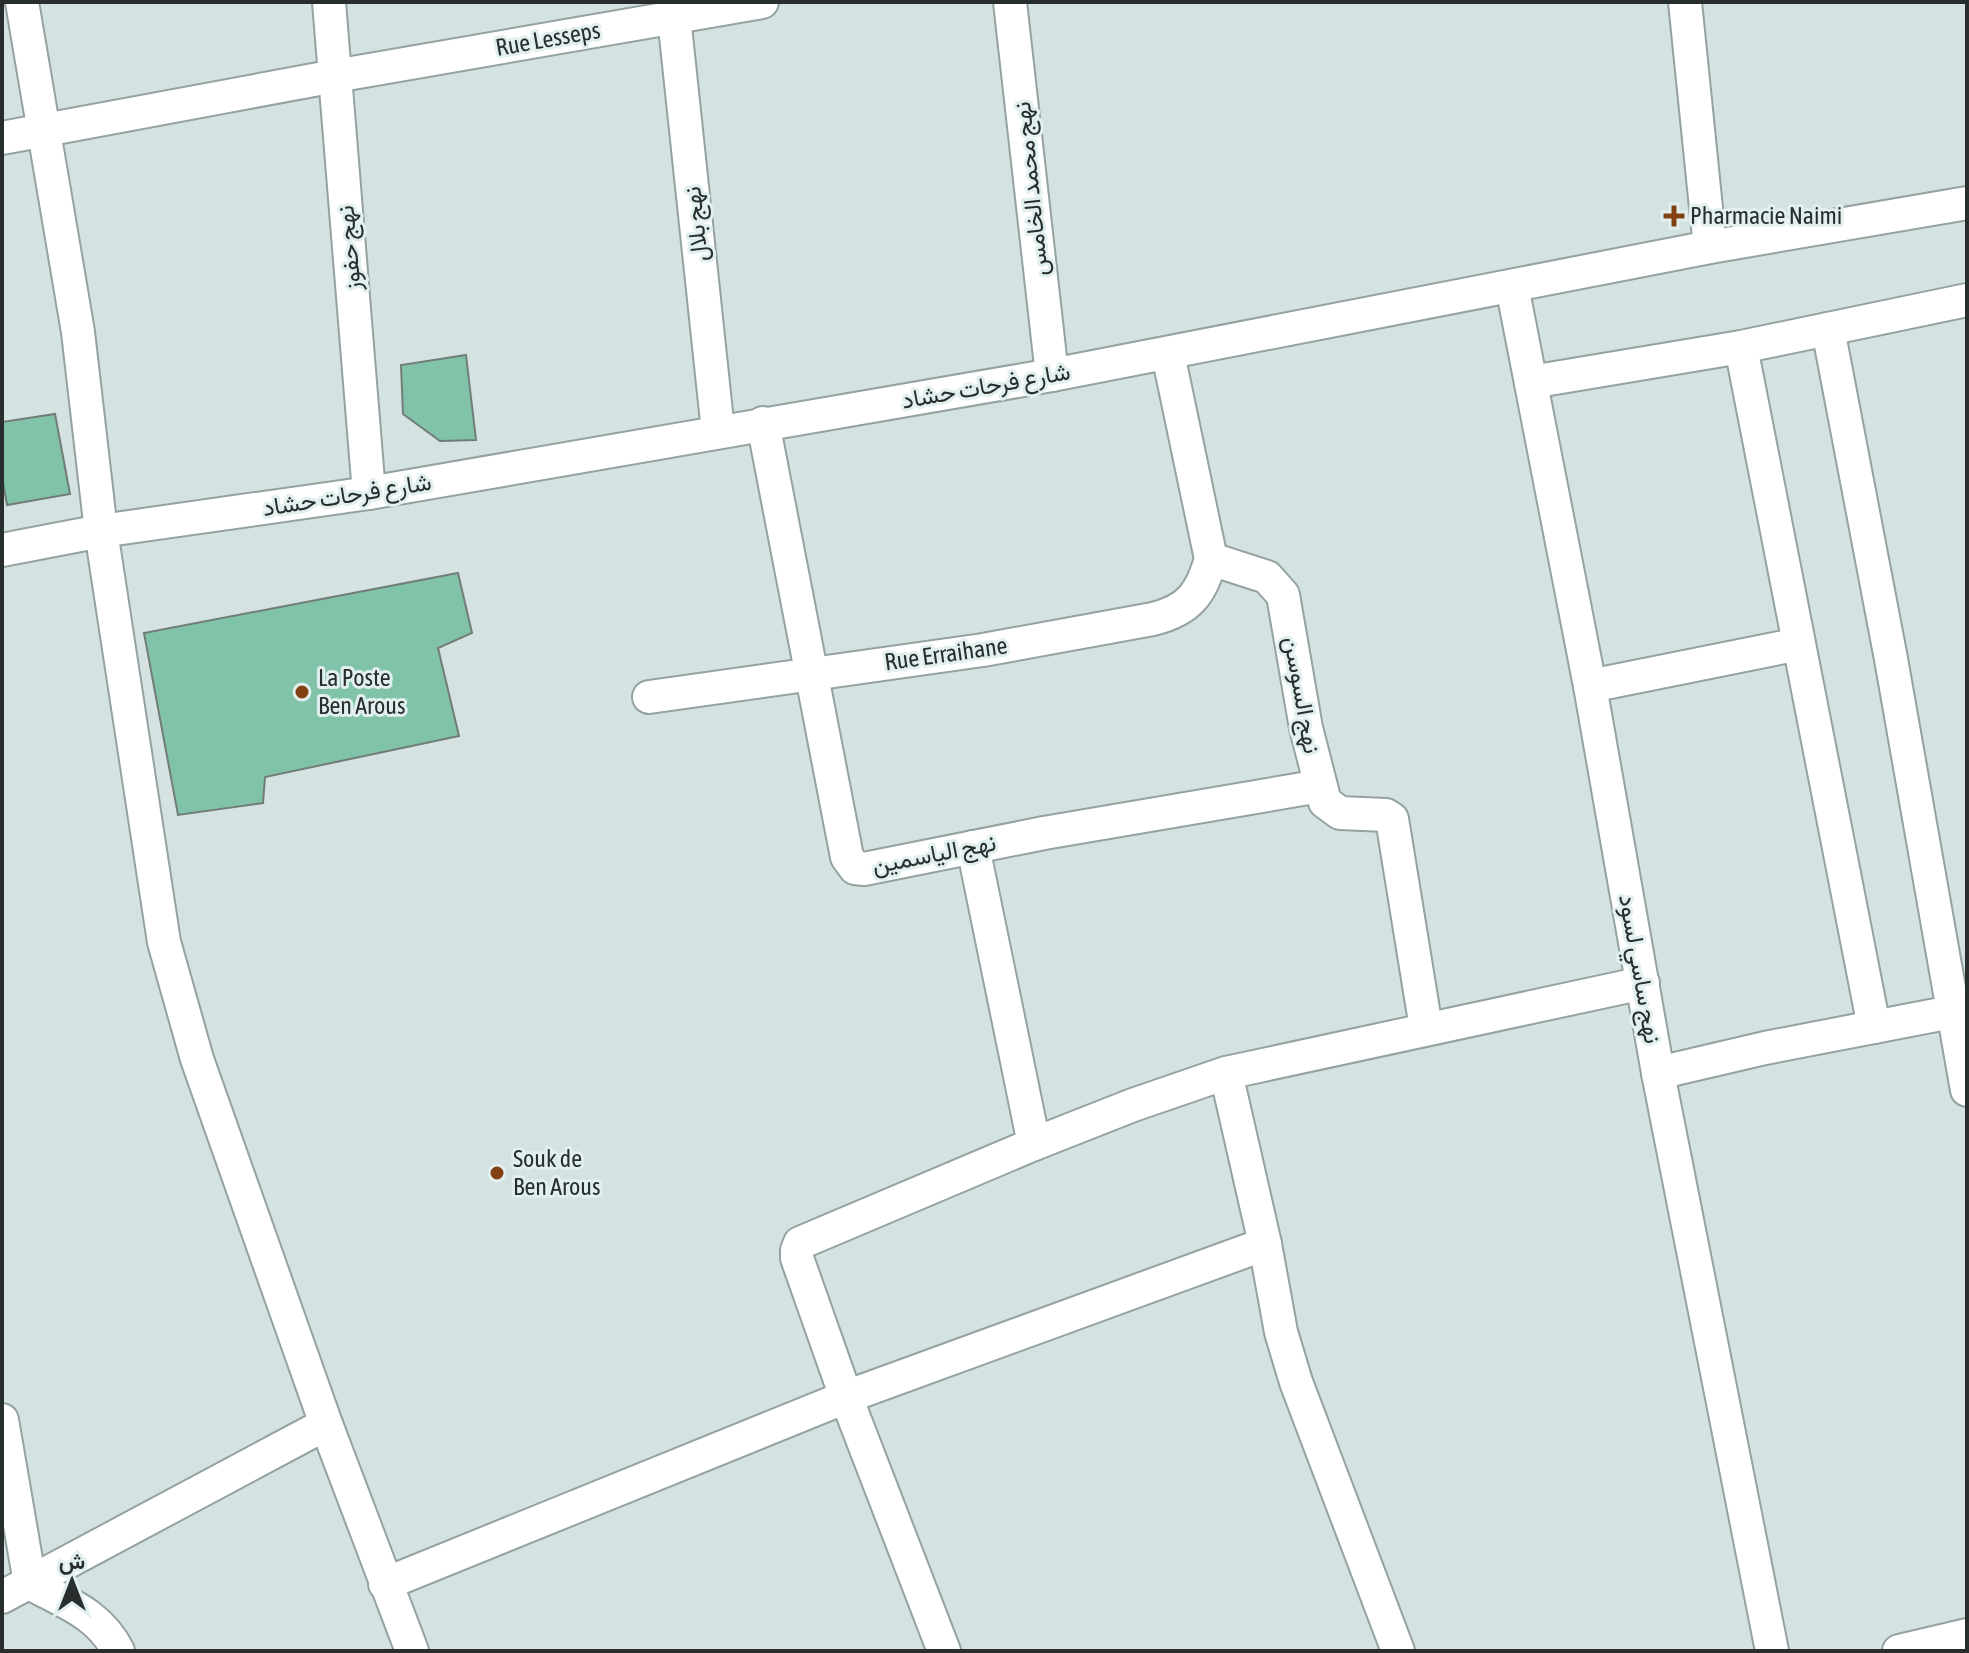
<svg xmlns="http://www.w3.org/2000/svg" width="1969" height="1653" font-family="'Asap Condensed',Vazirmatn,sans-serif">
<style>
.building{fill:#80c3a9;stroke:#727d78;stroke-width:2}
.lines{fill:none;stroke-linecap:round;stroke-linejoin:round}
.street-casing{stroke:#94a2a2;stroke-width:36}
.street{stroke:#fff;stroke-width:32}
.poi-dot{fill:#834012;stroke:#e1efef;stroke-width:3}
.labels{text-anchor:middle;stroke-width:6;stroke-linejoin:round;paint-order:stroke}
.street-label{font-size:24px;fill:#282d2d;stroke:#e1efef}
.poi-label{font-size:24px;fill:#282d2d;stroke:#e1efef;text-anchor:start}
</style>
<rect width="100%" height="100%" fill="#d4e2e2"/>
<g class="building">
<path d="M466 355 476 440 440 441 403 414 401 365Z"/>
<path d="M55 414 70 494 7 505 2 477V422Z"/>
<path d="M458 573 472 633 438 648 459 736 265 777 263 803 178 815 144 633Z"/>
</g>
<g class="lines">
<defs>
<g id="street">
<path d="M22 2 78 332 101 531 164 942 197 1059 326 1424 412 1651"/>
<path d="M329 2 369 493"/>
<path d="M1010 2 1052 375"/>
<path d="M1685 2 1710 247"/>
<path d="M674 17 718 431"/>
<path d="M2 138 335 76 762 2"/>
<path d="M1512 286 1590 686 1658 1073 1772 1651"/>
<path d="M1828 329 1891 659 1967 1090"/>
<path d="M1741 347 1874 1027"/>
<path d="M1168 354 1211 559 1267 577 1283 595 1306 728 1325 802 1340 813 1386 815 1392 819 1426 1028"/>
<path d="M1531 382 1741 347 1967 300"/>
<path d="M763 423 847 857 855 868 864 869 1044 833 1320 786"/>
<path d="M2 550 101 531 369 493 1052 375 1710 247 1967 203"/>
<path d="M1590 686 1799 644"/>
<path d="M649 697 983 650 1153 619C1189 610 1201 594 1211 559"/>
<path d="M973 847 1034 1144"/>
<path d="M1226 1073 1265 1244 1281 1332 1296 1382 1398 1651"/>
<path d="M1658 1073 1765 1048 1967 1009"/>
<path d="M2 1420 30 1583C65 1603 99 1613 118 1651"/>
<path d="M385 1584 846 1397 797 1258V1250L800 1243 1034 1144 1133 1105 1226 1073 1643 983"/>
<path d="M2 1597 326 1424"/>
<path d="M944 1651 846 1397 1265 1244"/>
<path d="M1899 1651 1967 1635"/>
</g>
</defs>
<use href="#street" class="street-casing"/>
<use href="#street" class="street"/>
</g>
<g class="poi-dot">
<path d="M1670 204h8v8h8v8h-8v8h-8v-8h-8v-8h8z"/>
<circle cx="302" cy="692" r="8"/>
<circle cx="497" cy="1173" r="8"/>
</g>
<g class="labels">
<g class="street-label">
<text transform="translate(548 39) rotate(-10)" y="8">Rue Lesseps</text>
<text transform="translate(1031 189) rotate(-96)" y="8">نهج محمد الخامس</text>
<text transform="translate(696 224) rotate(-96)" y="8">نهج بلال</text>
<text transform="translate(349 248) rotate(-95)" y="8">نهج حفوز</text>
<text transform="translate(986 386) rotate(-10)" y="8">شارع فرحات حشاد</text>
<text transform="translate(347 495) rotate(-9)" y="8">شارع فرحات حشاد</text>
<text transform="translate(946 654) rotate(-8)" y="8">Rue Erraihane</text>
<text transform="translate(1302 695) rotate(80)" y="8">نهج السوسن</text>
<text transform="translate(934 854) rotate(-11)" y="8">نهج الياسمين</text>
<text transform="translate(1640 969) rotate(80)" y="8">نهج ساسي لسود</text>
</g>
<g class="poi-label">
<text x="1690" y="224">Pharmacie Naimi</text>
<text x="318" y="686">La Poste<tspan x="318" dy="28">Ben Arous</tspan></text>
<text x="513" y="1167">Souk de<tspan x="513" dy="28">Ben Arous</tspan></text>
</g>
</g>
<rect width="1969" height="1653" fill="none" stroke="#282d2d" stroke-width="8"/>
<g transform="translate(72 1581)" stroke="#e1efef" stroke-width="6" paint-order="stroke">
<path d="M0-6L14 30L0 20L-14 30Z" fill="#282d2d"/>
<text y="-12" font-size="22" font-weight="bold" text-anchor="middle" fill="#282d2d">ش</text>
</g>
</svg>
